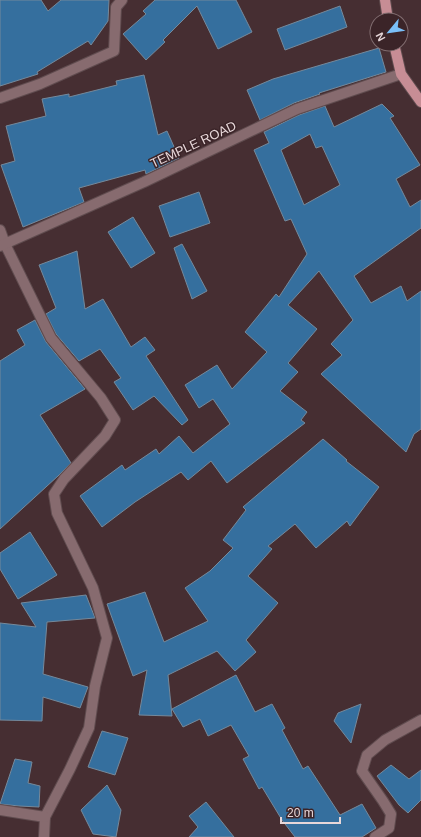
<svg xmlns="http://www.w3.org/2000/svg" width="421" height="837" font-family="Arial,sans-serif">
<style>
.building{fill:#356f9e;stroke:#75899b;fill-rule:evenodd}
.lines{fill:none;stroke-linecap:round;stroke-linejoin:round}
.minor-casing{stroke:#604c4f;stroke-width:12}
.major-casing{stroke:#604c4f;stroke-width:12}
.minor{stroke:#876b6f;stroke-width:10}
.major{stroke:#c78d95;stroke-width:10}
.labels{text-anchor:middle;stroke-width:3;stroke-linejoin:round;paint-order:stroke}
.street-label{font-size:13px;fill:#e7d7d9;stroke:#3b2428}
</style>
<rect width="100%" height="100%" fill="#462e32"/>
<g class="building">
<path d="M0 0H41L48 11 61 0H109L108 21 91 45 88 41 37 72 38 74 0 86Z"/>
<path d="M155 0H236L252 32 218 49 197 6 163 40 165 42 146 60 123 34 146 14 143 11Z"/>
<path d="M340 6 347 27 285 50 277 29Z"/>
<path d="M379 48 386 72 319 93 320 94 294 103 260 120 247 90 273 79Z"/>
<path d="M144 75 158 135 167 131 179 158 146 174 145 170 79 188 84 202 23 227 1 165 15 161 6 126 46 116 42 99 69 94V97L117 85 116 81Z"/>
<path d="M382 104 394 116 390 118 420 165 396 179 410 207 421 200V228L354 276 371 303 401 286 407 301 421 291V429L414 434 406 452 321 374 342 355 331 344 353 320 319 271 288 305 317 329 288 363 298 372 280 391 307 412 301 420 305 423 227 483 211 461 188 480 181 472 135 502 102 527 80 496 122 465 125 470 156 449 159 454 179 436 193 453 230 424 213 399 199 408 185 385 217 365 232 389 267 352 245 332 276 294 279 297 307 254 291 219 285 221 254 150 269 143 264 132 299 115 325 106 334 127ZM310 134 316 148 322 146 340 185 304 205 281 150Z"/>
<path d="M199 192 210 223 170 237 159 206Z"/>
<path d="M133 217 155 253 131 268 108 232Z"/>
<path d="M182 244 207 291 192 299 174 248Z"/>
<path d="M77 251 85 309 103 299 131 347 145 337 155 350 146 356 188 420 182 425 154 396 133 410 114 382 121 378 100 349 79 361 56 334 46 314 56 308 39 265Z"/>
<path d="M35 320 46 342 85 389 40 415 71 463 58 476 0 529V361L25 345 17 330Z"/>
<path d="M323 439 347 460 346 461 379 487 350 526 347 521 316 548 295 524 268 546 272 549 248 576 278 603 246 640 256 652 235 671 217 651 168 675 172 716 139 715 147 670 133 676 107 604 145 592 164 642 208 621 185 588 210 571 233 548 223 540 246 510 243 507Z"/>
<path d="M30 532 57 575 18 599 0 569V553Z"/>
<path d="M86 595 95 618 47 622 43 674 88 687 80 708 43 697 42 721 0 720V623L36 627 21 603Z"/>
<path d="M236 675 255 712 272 704 285 728 282 730 303 769 308 766 340 815 362 804 376 828 362 837H295L282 820 262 787 259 789 243 759 249 756 231 725 208 736 200 719 183 727 172 709Z"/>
<path d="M361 704 351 743 334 721 338 713Z"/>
<path d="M102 731 128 738 115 775 88 767Z"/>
<path d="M15 759 32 762 28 783 40 786 39 807 19 806 0 804Z"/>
<path d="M391 765 409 779 421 770V800L408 813 399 805 377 776Z"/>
<path d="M107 785 121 810 116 837 93 834 81 810Z"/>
<path d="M206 802 234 837H189L198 827 189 816Z"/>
</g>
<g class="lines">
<defs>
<g id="minor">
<path d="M0 98 40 84 114 51 116 7 122 0"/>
<path d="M0 230 5 244 51 338 101 398 115 420 105 436 64 479 54 494 57 513 93 588 107 638 95 686 89 728 70 769 45 817 44 837"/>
<path d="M0 246 144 182 297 109 401 74"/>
<path d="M0 810 45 817"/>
<path d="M375 837 389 828 391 814 383 801 362 771 367 755 385 740 421 720"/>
</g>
<g id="major">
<path d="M385 0 388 20"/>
<path d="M394 44 401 74 421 102"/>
</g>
</defs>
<use href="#minor" class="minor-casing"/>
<use href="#major" class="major-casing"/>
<use href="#minor" class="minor"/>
<use href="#major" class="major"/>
</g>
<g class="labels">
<g class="street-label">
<text transform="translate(193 144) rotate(-25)" y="5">TEMPLE ROAD</text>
</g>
</g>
<g transform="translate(389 32) rotate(241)"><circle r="19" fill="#3b2428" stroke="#806c6f"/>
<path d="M0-3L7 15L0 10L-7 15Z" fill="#7abff8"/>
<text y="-6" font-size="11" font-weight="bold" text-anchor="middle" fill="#e7d7d9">N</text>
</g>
<path d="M281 817v6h59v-6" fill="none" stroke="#e7d7d9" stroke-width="2"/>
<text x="287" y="817" font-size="12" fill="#e7d7d9" stroke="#3b2428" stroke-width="3" paint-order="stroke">20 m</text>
</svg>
